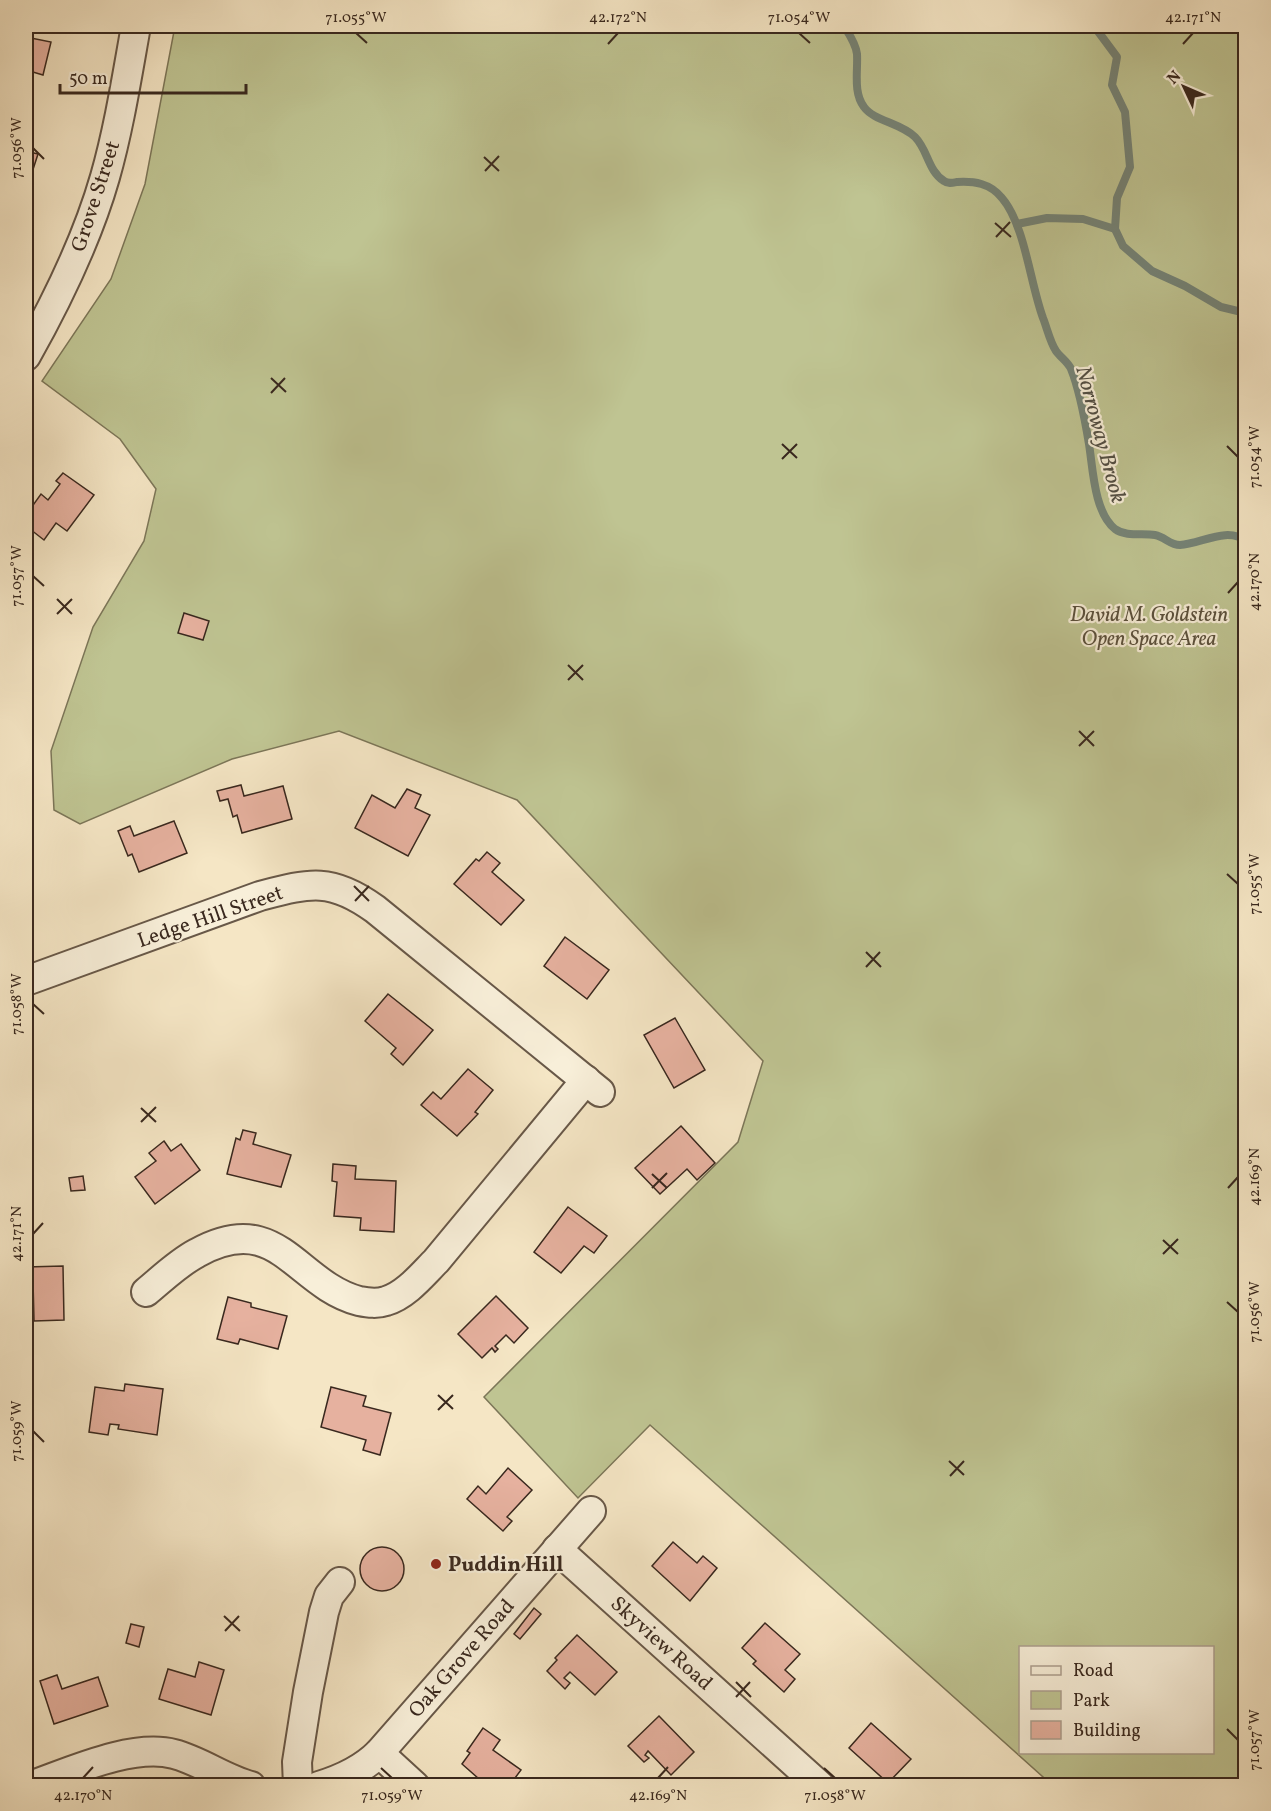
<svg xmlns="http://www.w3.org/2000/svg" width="1271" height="1811" font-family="Vollkorn,serif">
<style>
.green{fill:#bfc492;stroke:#7c7658;stroke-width:1.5;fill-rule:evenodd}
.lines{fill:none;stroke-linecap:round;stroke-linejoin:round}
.stream{stroke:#758376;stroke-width:8}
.building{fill:#e6b19f;stroke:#39281e;stroke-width:1.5}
.minor-casing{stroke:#685848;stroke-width:32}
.minor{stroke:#f8efd9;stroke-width:28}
.ticks{fill:none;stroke:#39281e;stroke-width:2}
.poi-dot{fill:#8f2418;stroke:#f8efd9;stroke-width:2}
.labels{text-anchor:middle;stroke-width:4.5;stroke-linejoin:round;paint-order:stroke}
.street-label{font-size:21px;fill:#39281e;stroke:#f8efd9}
.park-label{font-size:21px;font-style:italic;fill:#5a4f3b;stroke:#f8efd9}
.poi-label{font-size:21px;font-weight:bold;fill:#39281e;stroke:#f8efd9;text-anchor:start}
.water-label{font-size:22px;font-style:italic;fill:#524e43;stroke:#f8efd9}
.neatline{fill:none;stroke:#39281e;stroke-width:2}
.ticks-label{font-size:15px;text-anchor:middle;fill:#39281e}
</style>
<rect width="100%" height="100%" fill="#f5e6c5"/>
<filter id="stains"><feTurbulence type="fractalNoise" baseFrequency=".00333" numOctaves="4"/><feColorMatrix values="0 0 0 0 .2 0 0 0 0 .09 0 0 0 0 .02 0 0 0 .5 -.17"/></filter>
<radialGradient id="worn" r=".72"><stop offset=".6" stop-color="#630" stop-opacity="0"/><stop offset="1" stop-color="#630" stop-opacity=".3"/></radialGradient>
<path class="green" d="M175 26H1245V1785H1052L650 1425 578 1498 484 1397 738 1142 763 1061 517 800 339 731 232 759 80 824 54 810 51 751 93 627 144 541 156 489 120 439 42 381 111 279 145 184ZM1020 1648H1212V1752H1020Z"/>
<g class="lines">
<g class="stream">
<path d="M844 26C849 34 856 44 857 54 858 71 853 93 864 107 874 121 901 123 915 137 928 150 928 171 944 181 948 184 952 183 957 182 974 181 990 183 1002 198 1025 225 1030 283 1043 318 1047 328 1050 342 1056 351 1060 357 1068 362 1071 369 1080 391 1085 420 1089 444 1093 469 1094 512 1115 529 1126 537 1143 533 1155 535 1165 537 1170 545 1180 545 1201 544 1227 526 1246 541"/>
<path d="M1094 26 1117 57 1112 85 1125 112 1130 167 1117 198 1115 229"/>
<path d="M1017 224 1047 218 1083 219 1115 229 1123 246 1152 271 1185 286 1221 307 1246 313"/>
</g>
</g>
<g class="building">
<path d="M26 37 51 42 43 75 26 70Z"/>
<path d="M26 151 38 154 26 191Z"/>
<path d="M63 473 94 495 67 531 56 523 44 540 26 526V515L41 494 48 500 60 484 56 481Z"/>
<path d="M26 581 33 587 26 597Z"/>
<path d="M184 613 209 621 203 640 178 633Z"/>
<path d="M241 785 244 796 283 786 292 819 242 833 237 815 233 817 228 799 220 801 217 791Z"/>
<path d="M407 789 421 795 415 808 430 815 408 856 355 828 372 795 395 808Z"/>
<path d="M174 821 187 853 139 872 132 854 128 856 118 831 130 826 134 836Z"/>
<path d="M487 852 500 863 492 872 524 900 501 925 454 884 476 859 479 861Z"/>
<path d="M565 937 609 970 587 999 544 966Z"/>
<path d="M388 994 433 1030 403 1065 391 1054 396 1048 365 1021Z"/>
<path d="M675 1018 705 1070 674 1088 644 1035Z"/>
<path d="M468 1069 493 1090 475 1112 478 1114 457 1136 421 1105 433 1092 441 1099Z"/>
<path d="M681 1126 715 1163 697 1180 687 1169 660 1194 635 1168Z"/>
<path d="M243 1130 256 1133 253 1144 291 1155 281 1187 227 1174 236 1138 240 1140Z"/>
<path d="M164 1141 171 1151 181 1144 200 1170 155 1204 135 1177 156 1161 149 1153Z"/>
<path d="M333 1164 356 1166 355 1179 396 1181 394 1232 360 1230 361 1218 334 1216 337 1182 332 1181Z"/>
<path d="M83 1176 85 1190 71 1191 69 1178Z"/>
<path d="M568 1207 607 1236 594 1253 584 1246 561 1273 534 1252Z"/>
<path d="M63 1266 64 1320 34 1321 33 1281H26V1267Z"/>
<path d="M496 1296 528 1328 514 1343 506 1335 495 1346 498 1349 495 1352 492 1348 482 1358 458 1334Z"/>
<path d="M228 1297 251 1303V1307L287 1316 278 1349 240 1339 238 1344 217 1339Z"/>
<path d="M125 1384 163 1389 157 1435 118 1429 119 1425 110 1424 108 1435 89 1432 95 1387 124 1391Z"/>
<path d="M331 1387 366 1396 363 1406 391 1413 380 1455 363 1450 366 1440 321 1427Z"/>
<path d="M508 1468 532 1490 507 1517 512 1521 503 1531 467 1499 478 1486 486 1494Z"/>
<path d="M673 1542 697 1563 703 1556 717 1568 690 1601 652 1566Z"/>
<circle cx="382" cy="1569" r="22"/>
<path d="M534 1608 541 1614 520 1639 514 1634Z"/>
<path d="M765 1623 800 1654 785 1670 795 1679 784 1692 753 1664 756 1661 742 1648Z"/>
<path d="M131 1624 144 1627 139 1647 126 1643Z"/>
<path d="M577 1635 617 1672 595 1695 570 1672 564 1678 570 1683 565 1689 547 1671 557 1660 555 1658Z"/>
<path d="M199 1662 224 1670 211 1715 159 1699 168 1669 195 1677Z"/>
<path d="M57 1675 62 1689 98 1677 108 1706 54 1724 40 1681Z"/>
<path d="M659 1716 694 1752 671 1775 648 1751 645 1755 649 1758 644 1762 628 1746Z"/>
<path d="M871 1723 911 1759 888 1783 849 1748Z"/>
<path d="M483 1728 500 1740 493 1750 521 1770 509 1786H487L462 1764 470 1753 467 1751Z"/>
</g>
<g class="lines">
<defs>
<g id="minor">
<path d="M26 356C58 299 87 240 105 177 119 128 127 76 136 26"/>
<path d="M26 981 260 896C310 883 331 877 375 909L600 1092"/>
<path d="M146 1292C162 1279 178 1263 197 1253 278 1208 295 1284 359 1301 369 1303 377 1304 386 1301 406 1295 422 1275 436 1261L586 1080"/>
<path d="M557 1549 820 1786"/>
<path d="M379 1753 415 1786"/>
<path d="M30 1786C70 1772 132 1743 174 1754 201 1761 224 1779 251 1786"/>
<path d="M298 1786 297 1762 308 1692 324 1612 329 1596 340 1582"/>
<path d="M319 1786C342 1779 362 1770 379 1753L591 1511"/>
</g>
</defs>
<use href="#minor" class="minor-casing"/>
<use href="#minor" class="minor"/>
</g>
<path class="ticks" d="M356 33 367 43M799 33 810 43M608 44 618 33M1183 44 1193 33M33 148 44 159M484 157 499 171M485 171 499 156M995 223 1011 237M996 237 1010 222M271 378 286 392M271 393 285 378M782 444 797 458M1227 446 1238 457M782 459 797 444M33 576 44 586M1228 593 1238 582M57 599 72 614M57 614 72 599M568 665 583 680M568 680 583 665M1079 731 1094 746M1079 746 1094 731M1227 874 1238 884M354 886 369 901M355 901 369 886M866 952 881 967M866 967 880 952M33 1004 44 1014M141 1108 156 1122M141 1122 156 1107M652 1174 667 1188M652 1188 667 1173M1228 1188 1238 1177M33 1234 43 1223M1163 1240 1178 1254M1163 1254 1178 1239M1227 1302 1238 1312M438 1395 453 1409M438 1410 453 1395M33 1431 44 1442M949 1461 964 1475M950 1476 964 1461M224 1616 240 1631M225 1631 239 1616M736 1682 751 1697M736 1697 750 1682M1227 1729 1238 1740M381 1768 392 1778M824 1768 835 1778M83 1778 93 1767M658 1778 668 1767"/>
<circle class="poi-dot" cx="436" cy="1564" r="6"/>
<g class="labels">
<g class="street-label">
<text transform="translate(95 196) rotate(-72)" y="7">Grove Street</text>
<text transform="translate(210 916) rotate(-19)" y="7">Ledge Hill Street</text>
<text transform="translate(662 1643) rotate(42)" y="7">Skyview Road</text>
<text transform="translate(461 1658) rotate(-49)" y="7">Oak Grove Road</text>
</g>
<g class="park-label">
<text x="1149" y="621">David M. Goldstein<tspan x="1149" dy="24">Open Space Area</tspan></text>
</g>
<g class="poi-label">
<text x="448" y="1571">Puddin Hill</text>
</g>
<g class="water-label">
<text transform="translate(1102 434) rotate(75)" y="8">Norroway Brook</text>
</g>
</g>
<rect width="1271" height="1811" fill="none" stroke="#f5e6c5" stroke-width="66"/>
<rect x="1019" y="1646" width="195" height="108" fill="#f8efd9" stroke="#ac9f8e" stroke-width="1.5"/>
<rect x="1031" y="1666" width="30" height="9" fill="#f8efd9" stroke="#ac9f8e" stroke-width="1.5"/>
<text x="1073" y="1676" font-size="18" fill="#39281e">Road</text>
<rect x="1031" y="1691" width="30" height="18" fill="#bfc492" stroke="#ac9f8e" stroke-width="1.5"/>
<text x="1073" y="1706" font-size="18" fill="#39281e">Park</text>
<rect x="1031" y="1721" width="30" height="18" fill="#e6b19f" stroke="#ac9f8e" stroke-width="1.5"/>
<text x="1073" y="1736" font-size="18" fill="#39281e">Building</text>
<g transform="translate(1184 87) rotate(314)" stroke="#f8efd9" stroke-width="4.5" paint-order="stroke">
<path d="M0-4.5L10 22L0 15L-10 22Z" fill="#39281e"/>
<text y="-9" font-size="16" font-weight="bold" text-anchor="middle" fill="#39281e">N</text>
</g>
<path d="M60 84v9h186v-9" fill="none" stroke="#39281e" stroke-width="3"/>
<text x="69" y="84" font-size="18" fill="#39281e" stroke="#f8efd9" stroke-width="4.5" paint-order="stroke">50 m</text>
<rect x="33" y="33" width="1205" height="1745" class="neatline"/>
<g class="ticks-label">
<text x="356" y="22">71.055°W</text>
<text x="618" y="22">42.172°N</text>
<text x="799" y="22">71.054°W</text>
<text x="1193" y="22">42.171°N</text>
<text transform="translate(16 148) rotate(-90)" y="5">71.056°W</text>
<text transform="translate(1254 457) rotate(-90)" y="5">71.054°W</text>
<text transform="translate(16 576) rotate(-90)" y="5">71.057°W</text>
<text transform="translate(1254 582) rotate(-90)" y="5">42.170°N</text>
<text transform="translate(1254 884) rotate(-90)" y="5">71.055°W</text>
<text transform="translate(16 1004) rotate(-90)" y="5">71.058°W</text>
<text transform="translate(1254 1177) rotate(-90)" y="5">42.169°N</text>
<text transform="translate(16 1234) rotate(-90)" y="5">42.171°N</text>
<text transform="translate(1254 1312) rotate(-90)" y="5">71.056°W</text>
<text transform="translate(16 1431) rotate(-90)" y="5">71.059°W</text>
<text transform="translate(1254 1740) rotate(-90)" y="5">71.057°W</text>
<text x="83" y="1800">42.170°N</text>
<text x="392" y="1800">71.059°W</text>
<text x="658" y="1800">42.169°N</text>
<text x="835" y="1800">71.058°W</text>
</g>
<rect width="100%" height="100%" filter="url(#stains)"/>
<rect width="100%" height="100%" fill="url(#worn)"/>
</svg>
